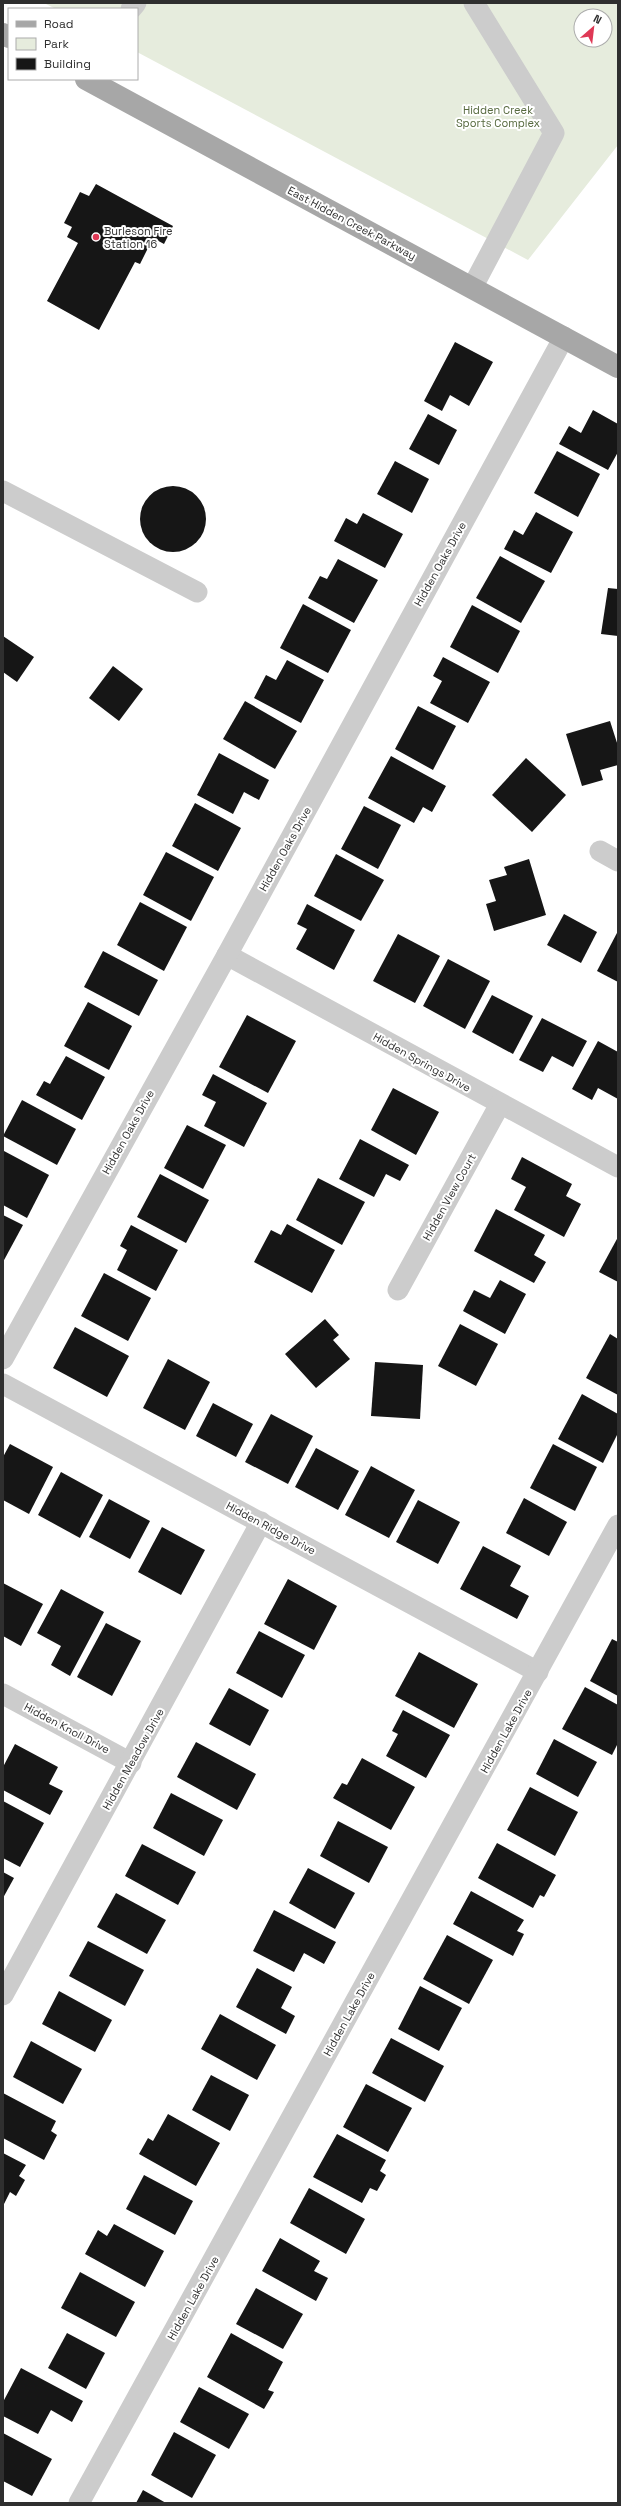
<svg xmlns="http://www.w3.org/2000/svg" width="621" height="2506" font-family="'Space Grotesk',sans-serif">
<style>
.green{fill:#e6ecdd;fill-rule:evenodd}
.building{fill:#161616}
.lines{fill:none;stroke-linecap:round;stroke-linejoin:round}
.minor{stroke:#ccc;stroke-width:21}
.major{stroke:#a7a7a7;stroke-width:22}
.poi-dot{fill:#df3855;stroke:#fff;stroke-width:1.5}
.labels{text-anchor:middle;stroke-width:4;stroke-linejoin:round;paint-order:stroke}
.park-label{font-size:11px;fill:#56693e;stroke:#fff}
.street-label{font-size:11px;fill:#2f2f2f;stroke:#fff}
.poi-label{font-size:11px;fill:#2f2f2f;stroke:#fff;text-anchor:start}
</style>
<rect width="100%" height="100%" fill="#fff"/>
<path class="green" d="M44 3H618V145L528 260 137 52V9H56ZM581 16H605V40H581Z"/>
<g class="building">
<path d="M96 184 173 226 164 244 153 238 140 264 135 262 99 330 47 301 78 243 67 237 72 227 64 223 80 192 89 196Z"/>
<path d="M455 342 493 362 469 406 450 395 442 411 424 401Z"/>
<path d="M593 410 618 424V452L608 470 559 444 569 426 581 433Z"/>
<path d="M428 414 457 430 439 465 409 449Z"/>
<path d="M557 451 600 474 578 517 534 493Z"/>
<path d="M395 461 429 479 412 513 377 494Z"/>
<circle cx="173" cy="519" r="33"/>
<path d="M536 512 573 532 551 573 504 549 514 530 523 535Z"/>
<path d="M363 513 403 534 385 568 334 541 346 518 357 524Z"/>
<path d="M500 556 545 581 521 623 476 598Z"/>
<path d="M338 559 378 580 354 623 308 598 320 576 327 579Z"/>
<path d="M608 588 618 589V636L601 634Z"/>
<path d="M303 604 351 630 328 673 280 648Z"/>
<path d="M472 605 520 631 498 673 450 647Z"/>
<path d="M3 636 34 657 17 682 3 672Z"/>
<path d="M443 657 490 682 468 723 430 703 442 681 433 676Z"/>
<path d="M287 660 324 680 301 723 254 698 266 675 276 680Z"/>
<path d="M113 666 143 689 119 721 89 698Z"/>
<path d="M245 701 297 731 275 769 223 739Z"/>
<path d="M418 706 456 726 433 770 395 749Z"/>
<path d="M610 721 618 746V765L600 770 603 780 582 786 566 734Z"/>
<path d="M219 753 269 780 259 800 244 792 233 814 197 795Z"/>
<path d="M391 756 446 786 432 812 423 807 414 823 368 798Z"/>
<path d="M526 758 566 795 532 832 492 795Z"/>
<path d="M195 803 241 828 218 871 172 846Z"/>
<path d="M364 806 401 825 378 869 341 849Z"/>
<path d="M166 852 214 877 191 921 143 895Z"/>
<path d="M336 854 384 880 361 921 314 896Z"/>
<path d="M529 859 546 915 494 931 486 904 496 901 489 880 507 875 504 867Z"/>
<path d="M140 902 187 927 164 971 117 945Z"/>
<path d="M307 904 355 930 334 970 296 949 307 929 297 924Z"/>
<path d="M564 914 597 932 581 963 547 945Z"/>
<path d="M618 931V982L597 971Z"/>
<path d="M398 934 440 956 415 1003 373 981Z"/>
<path d="M103 951 158 980 139 1016 84 987Z"/>
<path d="M448 959 490 981 465 1029 423 1006Z"/>
<path d="M492 995 533 1016 513 1054 472 1032Z"/>
<path d="M88 1002 132 1026 109 1070 64 1046Z"/>
<path d="M247 1015 296 1041 268 1093 219 1067Z"/>
<path d="M542 1018 587 1041 573 1067 552 1056 543 1072 519 1060Z"/>
<path d="M598 1041 618 1052V1099L598 1088 592 1100 572 1089Z"/>
<path d="M66 1056 105 1077 82 1120 36 1095 44 1081 50 1084Z"/>
<path d="M213 1074 267 1103 244 1147 204 1126 216 1102 202 1095Z"/>
<path d="M393 1088 439 1112 416 1155 371 1130Z"/>
<path d="M22 1100 76 1129 57 1165 3 1136Z"/>
<path d="M187 1125 226 1145 203 1189 164 1168Z"/>
<path d="M360 1139 409 1165 400 1181 386 1174 374 1197 339 1179Z"/>
<path d="M4 1151 49 1175 27 1218 3 1205Z"/>
<path d="M522 1157 572 1184 566 1196 581 1204 564 1237 514 1210 526 1187 511 1179Z"/>
<path d="M160 1174 209 1200 186 1243 137 1217Z"/>
<path d="M318 1178 365 1202 342 1245 296 1220Z"/>
<path d="M496 1209 545 1235 534 1255 546 1262 534 1283 474 1251Z"/>
<path d="M3 1215 23 1225 3 1262Z"/>
<path d="M287 1224 335 1250 312 1293 254 1262 271 1230 281 1235Z"/>
<path d="M131 1225 178 1250 156 1291 117 1270 127 1250 120 1246Z"/>
<path d="M618 1237V1282L599 1272Z"/>
<path d="M104 1273 151 1298 128 1341 81 1316Z"/>
<path d="M500 1280 526 1294 505 1334 463 1311 474 1290 490 1298Z"/>
<path d="M325 1319 339 1335 333 1340 350 1359 316 1388 285 1354Z"/>
<path d="M460 1324 498 1344 476 1386 438 1366Z"/>
<path d="M75 1327 129 1356 107 1397 53 1368Z"/>
<path d="M610 1334 618 1339V1395L586 1378Z"/>
<path d="M168 1359 210 1382 185 1430 143 1408Z"/>
<path d="M375 1362 423 1365 420 1419 371 1416Z"/>
<path d="M582 1394 618 1414V1433L603 1463 558 1439Z"/>
<path d="M213 1403 253 1424 236 1457 196 1436Z"/>
<path d="M271 1414 313 1436 288 1484 245 1462Z"/>
<path d="M10 1444 53 1467 29 1514 3 1500V1457Z"/>
<path d="M553 1444 597 1467 575 1511 530 1488Z"/>
<path d="M316 1448 359 1471 338 1510 295 1487Z"/>
<path d="M371 1466 415 1490 389 1538 345 1515Z"/>
<path d="M61 1472 103 1495 80 1538 38 1515Z"/>
<path d="M524 1498 567 1522 549 1556 506 1533Z"/>
<path d="M109 1499 150 1521 130 1559 89 1537Z"/>
<path d="M418 1500 460 1522 438 1564 396 1542Z"/>
<path d="M162 1527 205 1550 181 1595 138 1572Z"/>
<path d="M483 1546 521 1566 510 1586 529 1596 517 1619 460 1589Z"/>
<path d="M288 1579 337 1606 314 1650 264 1624Z"/>
<path d="M3 1583 43 1604 21 1646 3 1636Z"/>
<path d="M61 1589 104 1612 70 1676 51 1665 61 1646 37 1633Z"/>
<path d="M106 1623 141 1641 112 1696 77 1677Z"/>
<path d="M259 1631 305 1655 282 1698 236 1673Z"/>
<path d="M612 1639 618 1642V1696L590 1681Z"/>
<path d="M419 1652 478 1684 454 1728 395 1696Z"/>
<path d="M585 1687 618 1705V1743L612 1755 562 1729Z"/>
<path d="M229 1688 269 1710 250 1746 209 1724Z"/>
<path d="M403 1710 450 1735 426 1778 386 1756 398 1734 392 1731Z"/>
<path d="M554 1739 597 1762 578 1797 536 1774Z"/>
<path d="M196 1742 256 1774 237 1810 177 1777Z"/>
<path d="M15 1744 58 1767 49 1784 63 1791 50 1815 3 1790V1767Z"/>
<path d="M362 1758 415 1787 391 1830 333 1798 342 1783 347 1785Z"/>
<path d="M530 1787 578 1812 555 1856 507 1830Z"/>
<path d="M171 1793 223 1820 204 1856 153 1828Z"/>
<path d="M3 1801 44 1823 20 1867 3 1858Z"/>
<path d="M338 1821 388 1847 369 1883 320 1856Z"/>
<path d="M497 1843 556 1875 544 1897 540 1895 533 1908 478 1878Z"/>
<path d="M142 1844 196 1872 178 1905 125 1876Z"/>
<path d="M308 1868 355 1893 335 1929 289 1903Z"/>
<path d="M3 1872 14 1878 3 1898Z"/>
<path d="M471 1891 524 1920 517 1931 524 1934 513 1956 453 1924Z"/>
<path d="M116 1893 166 1920 147 1954 97 1927Z"/>
<path d="M274 1910 336 1942 324 1964 304 1953 294 1972 253 1951Z"/>
<path d="M447 1935 493 1960 469 2004 423 1979Z"/>
<path d="M88 1941 144 1970 125 2006 69 1976Z"/>
<path d="M257 1968 292 1987 281 2008 295 2016 286 2034 236 2007Z"/>
<path d="M420 1986 462 2008 439 2051 398 2029Z"/>
<path d="M59 1991 112 2020 95 2052 42 2024Z"/>
<path d="M220 2014 276 2045 257 2080 201 2049Z"/>
<path d="M391 2038 444 2066 425 2102 372 2073Z"/>
<path d="M31 2041 82 2069 63 2104 13 2077Z"/>
<path d="M211 2075 249 2095 230 2131 192 2110Z"/>
<path d="M366 2084 412 2108 388 2152 343 2127Z"/>
<path d="M3 2093 56 2121 51 2131 57 2135 44 2160 3 2138Z"/>
<path d="M168 2114 220 2143 196 2186 139 2154 148 2138 153 2141Z"/>
<path d="M337 2134 386 2160 380 2171 386 2175 377 2191 370 2188 362 2203 313 2177Z"/>
<path d="M3 2153 26 2165 19 2176 25 2180 16 2196 10 2192 3 2206Z"/>
<path d="M144 2175 193 2201 175 2235 126 2209Z"/>
<path d="M309 2188 365 2219 346 2254 290 2223Z"/>
<path d="M114 2224 164 2251 145 2287 85 2254 98 2230 107 2236Z"/>
<path d="M280 2238 320 2261 314 2271 328 2278 316 2301 262 2271Z"/>
<path d="M80 2272 135 2302 116 2337 61 2308Z"/>
<path d="M256 2288 303 2314 283 2349 236 2324Z"/>
<path d="M67 2333 105 2353 86 2389 48 2368Z"/>
<path d="M231 2333 283 2362 268 2390 274 2392 264 2409 207 2377Z"/>
<path d="M21 2368 83 2401 72 2422 51 2410 38 2434 3 2416V2402Z"/>
<path d="M199 2387 249 2414 229 2449 180 2422Z"/>
<path d="M174 2432 216 2455 192 2498 151 2475Z"/>
<path d="M3 2433 52 2459 32 2496 3 2481Z"/>
<path d="M143 2490 166 2503H136Z"/>
</g>
<g class="lines">
<g class="minor">
<path d="M131 9 136 3"/>
<path d="M472 288 554 133 474 3"/>
<path d="M3 491 197 592"/>
<path d="M600 851 618 861"/>
<path d="M227 955 618 1167"/>
<path d="M398 1290 500 1104"/>
<path d="M3 1359 227 955 564 337"/>
<path d="M3 1384 538 1672"/>
<path d="M3 1694 131 1763"/>
<path d="M3 1995 261 1522"/>
<path d="M79 2503 618 1525"/>
</g>
<g class="major">
<path d="M3 34 9 37"/>
<path d="M86 79 618 367"/>
</g>
</g>
<circle class="poi-dot" cx="96" cy="237" r="4"/>
<g class="labels">
<g class="park-label">
<text x="498" y="114">Hidden Creek<tspan x="498" dy="13">Sports Complex</tspan></text>
</g>
<g class="street-label">
<text transform="translate(352 223) rotate(28)" y="4">East Hidden Creek Parkway</text>
<text transform="translate(440 564) rotate(-61)" y="4">Hidden Oaks Drive</text>
<text transform="translate(285 849) rotate(-61)" y="4">Hidden Oaks Drive</text>
<text transform="translate(422 1062) rotate(29)" y="4">Hidden Springs Drive</text>
<text transform="translate(128 1132) rotate(-61)" y="4">Hidden Oaks Drive</text>
<text transform="translate(449 1197) rotate(-61)" y="4">Hidden View Court</text>
<text transform="translate(271 1528) rotate(28)" y="4">Hidden Ridge Drive</text>
<text transform="translate(67 1728) rotate(28)" y="4">Hidden Knoll Drive</text>
<text transform="translate(506 1731) rotate(-61)" y="4">Hidden Lake Drive</text>
<text transform="translate(133 1759) rotate(-61)" y="4">Hidden Meadow Drive</text>
<text transform="translate(349 2014) rotate(-61)" y="4">Hidden Lake Drive</text>
<text transform="translate(193 2298) rotate(-61)" y="4">Hidden Lake Drive</text>
</g>
<g class="poi-label">
<text x="104" y="235">Burleson Fire<tspan x="104" dy="13">Station 16</tspan></text>
</g>
</g>
<rect width="621" height="2506" fill="none" stroke="#2f2f2f" stroke-width="8"/>
<rect x="8" y="8" width="130" height="72" fill="#ffffff" stroke="#acacac"/>
<rect x="16" y="21" width="20" height="6" fill="#a7a7a7" stroke="#acacac"/>
<text x="44" y="28" font-size="12" fill="#2f2f2f">Road</text>
<rect x="16" y="38" width="20" height="12" fill="#e6ecdd" stroke="#acacac"/>
<text x="44" y="48" font-size="12" fill="#2f2f2f">Park</text>
<rect x="16" y="58" width="20" height="12" fill="#161616" stroke="#acacac"/>
<text x="44" y="68" font-size="12" fill="#2f2f2f">Building</text>
<g transform="translate(593 28) rotate(28)"><circle r="19" fill="#ffffff" stroke="#acacac"/>
<path d="M0-3L7 15L0 10L-7 15Z" fill="#df3855"/>
<text y="-6" font-size="11" font-weight="bold" text-anchor="middle" fill="#2f2f2f">N</text>
</g>
</svg>
